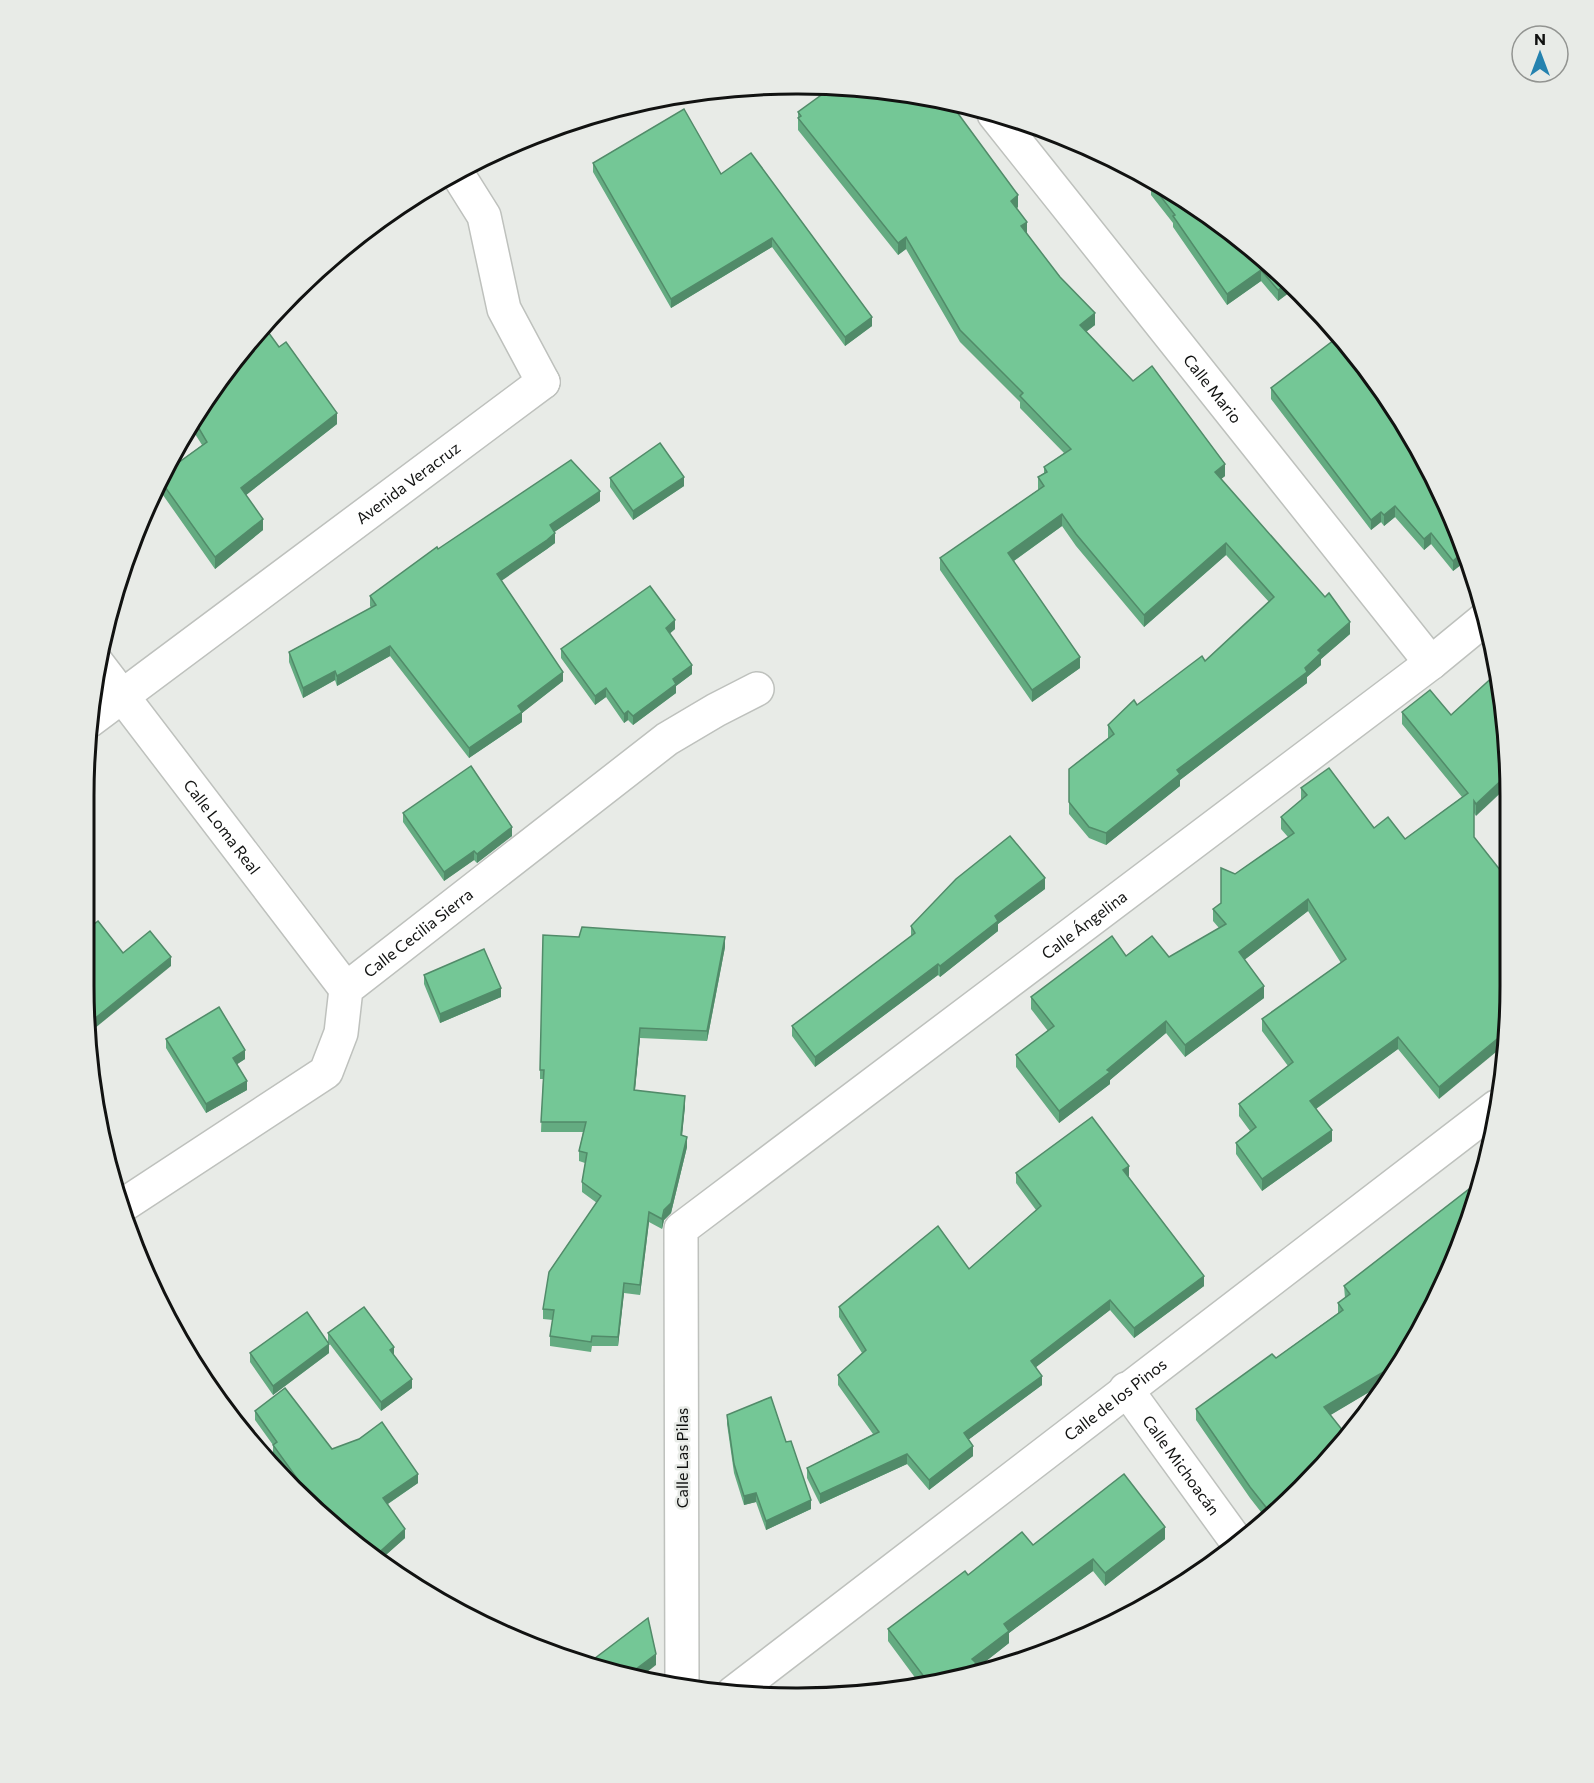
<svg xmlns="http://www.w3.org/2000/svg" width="1594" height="1783" font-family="Commissioner,sans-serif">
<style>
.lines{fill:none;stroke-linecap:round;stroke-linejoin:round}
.pedestrian-casing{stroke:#bec1bd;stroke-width:36}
.minor-casing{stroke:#bec1bd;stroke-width:36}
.tertiary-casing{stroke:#bec1bd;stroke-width:36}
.pedestrian{stroke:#fff;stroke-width:33}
.minor{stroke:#fff;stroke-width:33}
.tertiary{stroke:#fff;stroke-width:33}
.wall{fill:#64ab81}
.shaded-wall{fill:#518b69}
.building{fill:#74c796;stroke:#518b69;stroke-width:1.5}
.labels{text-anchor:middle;stroke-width:5;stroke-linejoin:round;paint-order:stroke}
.street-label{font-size:16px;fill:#111211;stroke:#e8ebe7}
.rim{fill:none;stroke:#111211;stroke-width:3}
</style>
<rect width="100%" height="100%" fill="#e8ebe7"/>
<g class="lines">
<defs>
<path id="pedestrian" d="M457 173 484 216 504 309 543 382"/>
<g id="minor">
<path id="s1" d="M994 114 1431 663"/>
<path id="s2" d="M97 663 346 989"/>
<path id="s3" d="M89 721 543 382"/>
<path id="s4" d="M125 1204 326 1072 341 1033 346 989 667 739 716 710 757 689"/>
<path id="s5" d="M1126 1389 1237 1542"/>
<path id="s6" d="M682 1688 681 1229 1431 663 1487 617"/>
</g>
<g id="tertiary">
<path id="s7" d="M733 1693 1496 1107"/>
</g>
</defs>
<use href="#pedestrian" class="pedestrian-casing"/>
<use href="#minor" class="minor-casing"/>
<use href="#tertiary" class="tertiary-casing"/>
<use href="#pedestrian" class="pedestrian"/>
<use href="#minor" class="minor"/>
<use href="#tertiary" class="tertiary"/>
</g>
<g class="wall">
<path d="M942 106 1018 207 1017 208 1027 234 1095 325 1086 332 1225 476 1221 479 1350 634 1321 659V665L1307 677V683L1180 780V786L1106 845 1089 838 1069 814V769L1108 738V725L1205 661 1269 602 1226 555 1144 627 1076 546 1062 526 1014 561 1080 668 1032 702 940 570V558L1038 490V477L1044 473V467L1064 453 1020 408V402L960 342 906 249 898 255 798 130V112Z"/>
<path d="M593 163 721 174 872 326 845 346 772 247 671 308 593 172Z"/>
<path d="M1151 184 1294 289 1278 301 1261 281 1227 305 1173 227V223L1151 195Z"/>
<path d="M261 327 337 424 246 495 263 530 215 569 158 488V485L164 473 202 445 190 426Z"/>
<path d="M1271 388 1437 482 1466 561 1453 571 1431 544 1424 550 1395 517 1384 526 1381 522 1371 530 1271 399Z"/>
<path d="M610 478 684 486 633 520 610 487Z"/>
<path d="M600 501 554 532 555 543 547 549 501 580 563 681 522 713V722L469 758 390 656 337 686 335 680 303 698 289 662V652L371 608 370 606V596L438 549Z"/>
<path d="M675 629 670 633 692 674 676 686V693L633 725 628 720 624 723 606 697 595 705 561 658V649Z"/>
<path d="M1496 674 1476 816 1474 813 1439 1099 1398 1049 1316 1109 1332 1141 1262 1191 1236 1154V1143L1250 1131 1239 1116V1104L1288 1066 1262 1031V1019L1341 963 1308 911 1244 960 1264 998 1185 1057 1166 1033 1110 1080V1084L1059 1123 1016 1067V1055L1048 1031 1031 1009V997L1126 956 1169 957 1219 928 1213 921V909L1221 903 1235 874 1288 837 1281 829V817L1301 800V788L1374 828 1405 839 1462 797 1402 724V712L1451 715Z"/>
<path d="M403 813 512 836 477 863 474 860 444 881 403 822Z"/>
<path d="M1045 889 998 924V931L940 977 938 975 815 1067 792 1036V1026L911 936V926Z"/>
<path d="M725 947 707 1041 640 1038 635 1090 685 1106 682 1136 687 1147 671 1213 664 1220 662 1229 649 1222 640 1295 624 1293 618 1346H592L591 1352 550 1346V1336L553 1320 543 1319V1309L597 1203 582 1192V1182L585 1163 579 1161V1151L583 1132H541L543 1079H540V1070Z"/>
<path d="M424 975 501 997 440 1023 424 984Z"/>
<path d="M166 1039 245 1059 237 1064 247 1090 206 1113 166 1048Z"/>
<path d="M1016 1173 1129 1176H1128L1204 1286 1134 1338 1110 1310 1036 1367 1042 1385 968 1440 973 1456 929 1490 907 1464 820 1504 807 1478V1468L873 1434 838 1385V1375L862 1353 839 1317V1307L969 1269 1036 1210 1016 1183Z"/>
<path d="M1482 1179 1386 1382 1330 1415 1347 1436 1268 1521 1250 1498 1196 1420V1409L1276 1358 1338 1313V1303L1345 1298 1344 1286Z"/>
<path d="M328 1333 394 1355 412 1388 381 1411 329 1343V1353L273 1395 250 1362V1353L328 1342Z"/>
<path d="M255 1411 332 1449 418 1483 388 1504 405 1538 379 1561 363 1551 294 1483 273 1454V1445L255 1420Z"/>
<path d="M727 1415 786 1442 811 1509 766 1530 756 1502 744 1505 734 1473 727 1424Z"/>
<path d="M1165 1539 1105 1586 1093 1571 1009 1633V1643L976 1669V1675L919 1683 888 1641V1629L968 1575 1033 1545Z"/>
</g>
<g class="shaded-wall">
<path d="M1018 195V207L1011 213V201Z"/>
<path d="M1027 222V233L1021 238V226Z"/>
<path d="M906 237V249L898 255V243Z"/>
<path d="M772 238V247L671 308V299Z"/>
<path d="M1261 270V281L1227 305V294Z"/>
<path d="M1288 283 1294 289 1278 301V290Z"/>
<path d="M1095 313V325L1080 336V325Z"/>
<path d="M872 317V326L845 346V337Z"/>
<path d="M337 413V424L241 499V488Z"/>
<path d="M1225 464V476L1215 484V472Z"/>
<path d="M684 477V486L633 520V511Z"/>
<path d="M600 491V501L550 535V525Z"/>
<path d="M1395 506V517L1384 526V515Z"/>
<path d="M1381 512V522L1371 530V520Z"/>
<path d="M1062 514V526L1008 565V553Z"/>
<path d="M263 519V530L215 569V557Z"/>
<path d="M555 533V543L547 549 497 584V574Z"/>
<path d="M1431 533V544L1424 550V539Z"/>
<path d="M1226 543V555L1144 627V615Z"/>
<path d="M1463 552 1466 561 1453 571V561Z"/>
<path d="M675 620V629L666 637V628Z"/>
<path d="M1350 622V634L1321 659V665L1307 677V683L1180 780V786L1106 845V833L1177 770 1305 668 1318 650Z"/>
<path d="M390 646V656L337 686V676Z"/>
<path d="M1080 657V668L1032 702V690Z"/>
<path d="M692 665V674L676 686V693L633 725V716L673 679Z"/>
<path d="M335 671V680L303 698V688Z"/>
<path d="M563 672V681L522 713V722L469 758V748L518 706Z"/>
<path d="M606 688V697L595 705V696Z"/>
<path d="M628 711V720L624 723V714Z"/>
<path d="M1508 774V786L1476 816V804Z"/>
<path d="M512 827V836L477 863V854Z"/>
<path d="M474 851V860L444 881V872Z"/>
<path d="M1045 878V889L998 924V931L940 977V966L995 916Z"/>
<path d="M1308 899V911L1239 964V952Z"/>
<path d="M725 937V947L707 1041V1031Z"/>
<path d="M171 957V966L89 1033 88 1024Z"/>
<path d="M938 964V975L815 1067V1057Z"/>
<path d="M1264 986V998L1185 1057V1045Z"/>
<path d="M501 988V997L440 1023V1014Z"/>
<path d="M1166 1021V1033L1110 1080V1084L1059 1123V1111L1107 1070Z"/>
<path d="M640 1028V1038L634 1100V1090Z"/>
<path d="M1508 1030 1507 1043 1439 1099V1087Z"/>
<path d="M1398 1037V1049L1310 1113V1101Z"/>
<path d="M245 1050V1059L233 1067V1058Z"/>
<path d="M247 1081V1090L206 1113V1104Z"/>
<path d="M685 1096V1106L681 1145V1135Z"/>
<path d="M1332 1130V1141L1262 1191V1179Z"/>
<path d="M687 1137V1147L671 1213 664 1220 662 1229V1219Z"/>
<path d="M1129 1166V1176L1123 1180V1170Z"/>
<path d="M649 1212V1222L640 1295V1285Z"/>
<path d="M1204 1276V1286L1134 1338V1328Z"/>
<path d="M624 1283V1293L618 1346V1337Z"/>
<path d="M1110 1300V1310L1031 1371V1361Z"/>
<path d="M329 1344V1353L273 1395V1386Z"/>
<path d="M394 1347V1356L390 1350Z"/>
<path d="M1397 1364 1386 1382 1324 1419V1407Z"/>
<path d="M1042 1376V1385L964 1443V1433Z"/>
<path d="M412 1379V1388L381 1411V1402Z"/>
<path d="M973 1446V1456L929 1490V1480Z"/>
<path d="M907 1454V1464L820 1504V1494Z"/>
<path d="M418 1474V1483L383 1507V1498Z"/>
<path d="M756 1493V1502L744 1505V1496Z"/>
<path d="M811 1500V1509L766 1530V1521Z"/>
<path d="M1165 1527V1539L1105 1586V1573Z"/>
<path d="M405 1529V1538L379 1561 373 1558Z"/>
<path d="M1093 1559V1571L1009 1633V1643L976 1669V1675L963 1677 972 1659 1004 1624Z"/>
<path d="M656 1654V1665L638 1679 628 1675Z"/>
</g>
<g class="building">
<path d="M831 88 890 90 940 102 942 106 947 103 951 104 1018 195 1011 201 1027 222 1021 226 1060 277 1095 313 1080 325 1133 381 1152 366 1225 464 1215 472 1325 597 1329 593 1350 622 1318 650 1321 653 1305 668 1307 672 1177 770 1180 774 1106 833 1089 827 1069 802V769L1114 734 1108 725 1134 700 1137 705 1202 656 1205 661 1274 597 1226 543 1144 615 1076 534 1062 514 1008 553 1080 657 1032 690 940 558 1044 486 1038 477 1047 472 1044 467 1071 449 1020 396 1023 393 960 330 906 237 898 243 798 118 801 116 798 112Z"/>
<path d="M684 109 721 174 751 153 872 317 845 337 772 238 671 299 593 163Z"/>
<path d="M1155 181 1267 261 1288 283 1278 290 1261 270 1227 294 1173 216 1175 215 1151 184Z"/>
<path d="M263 325 279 347 286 342 337 413 241 488 263 519 215 557 160 480 164 473 207 442 194 420Z"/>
<path d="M1338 337 1363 363 1437 482 1463 552 1453 561 1431 533 1424 539 1395 506 1384 515 1381 512 1371 520 1271 388Z"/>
<path d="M660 443 684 477 633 511 610 478Z"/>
<path d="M571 460 600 491 550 525 555 533 547 540 497 574 563 672 518 706 522 712 469 748 390 646 337 676 335 671 303 688 289 652 376 605 370 596 437 547 438 549Z"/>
<path d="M650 586 675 620 666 628 692 665 673 679 676 684 633 716 628 711 624 714 606 688 595 696 561 649Z"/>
<path d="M1496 674 1508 751V774L1476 804 1474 801V837L1508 880V1030L1439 1087 1398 1037 1310 1101 1332 1130 1262 1179 1236 1143 1256 1127 1239 1104 1293 1062 1262 1019 1346 959 1308 899 1239 952 1264 986 1185 1045 1166 1021 1107 1070 1110 1072 1059 1111 1016 1055 1054 1026 1031 997 1112 936 1126 956 1152 936 1169 957 1226 924 1213 909 1221 903V868L1235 874 1294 833 1281 817 1307 795 1301 788 1329 768 1374 828 1388 817 1405 839 1468 793 1402 712 1430 690 1451 715Z"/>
<path d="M471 766 512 827 477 854 474 851 444 872 403 813Z"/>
<path d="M1010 836 1045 878 995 916 998 921 940 966 938 964 815 1057 792 1026 915 933 911 926 956 879Z"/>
<path d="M98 921 123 953 150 931 171 957 88 1024 84 986V932Z"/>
<path d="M582 927 725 937 707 1031 640 1028 634 1090 685 1096 681 1135 687 1137 671 1203 664 1210 662 1219 649 1212 640 1285 624 1283 618 1337 592 1336 591 1342 550 1336 554 1310 543 1309 549 1272 601 1196 582 1182 587 1153 579 1151 586 1122H541L544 1070H540L543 935 579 937Z"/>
<path d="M484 949 501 988 440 1014 424 975Z"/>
<path d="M219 1007 245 1050 233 1058 247 1081 206 1104 166 1039Z"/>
<path d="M1092 1117 1129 1166 1123 1170 1204 1276 1134 1328 1110 1300 1031 1361 1042 1376 964 1433 973 1446 929 1480 907 1454 820 1494 807 1468 879 1432 838 1375 866 1350 839 1307 938 1226 969 1269 1041 1206 1016 1173Z"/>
<path d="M1482 1179 1437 1301 1397 1364 1324 1407 1347 1436 1273 1516 1250 1487 1196 1409 1272 1354 1276 1358 1343 1310 1338 1303 1350 1294 1344 1286Z"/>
<path d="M364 1307 394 1347 390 1350 412 1379 381 1402 328 1333Z"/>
<path d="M307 1312 329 1344 273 1386 250 1353Z"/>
<path d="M285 1388 332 1449 359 1439 382 1422 418 1474 383 1498 405 1529 373 1558 363 1551 295 1484 299 1481 273 1445 277 1442 255 1411Z"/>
<path d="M771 1397 786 1442 791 1441 811 1500 766 1521 756 1493 744 1496 734 1464 727 1415Z"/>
<path d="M1124 1474 1165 1527 1105 1573 1093 1559 1004 1624 1009 1631 972 1659 976 1663 963 1677 928 1682 888 1629 965 1571 968 1575 1022 1532 1033 1545Z"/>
<path d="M648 1618 656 1654 628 1675 590 1662Z"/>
</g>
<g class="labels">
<g class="street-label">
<text dy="6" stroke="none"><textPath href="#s1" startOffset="351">Calle Mario</textPath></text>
<text dy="6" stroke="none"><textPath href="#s3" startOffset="398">Avenida Veracruz</textPath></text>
<text dy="6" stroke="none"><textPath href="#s2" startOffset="206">Calle Loma Real</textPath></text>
<text dy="6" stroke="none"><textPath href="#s6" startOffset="964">Calle Ángelina</textPath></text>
<text dy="6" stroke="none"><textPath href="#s4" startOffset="418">Calle Cecilia Sierra</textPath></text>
<text dy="6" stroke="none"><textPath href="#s7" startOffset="482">Calle de los Pinos</textPath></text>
<text transform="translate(682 1458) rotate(-90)" y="6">Calle Las Pilas</text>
<text dy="6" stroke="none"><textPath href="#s5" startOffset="94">Calle Michoacán</textPath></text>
</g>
</g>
<path d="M0 0H1594V1783H0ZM796 94H798A702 702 0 0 1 1500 796V986A702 702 0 0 1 798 1688H796A702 702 0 0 1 94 986V796A702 702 0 0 1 796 94Z" fill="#e8ebe7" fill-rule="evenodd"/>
<path class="rim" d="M796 94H798A702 702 0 0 1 1500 796V986A702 702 0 0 1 798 1688H796A702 702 0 0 1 94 986V796A702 702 0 0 1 796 94Z"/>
<g transform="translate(1540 54)"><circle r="28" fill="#e8ebe7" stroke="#929491" stroke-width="1.5"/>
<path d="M0-4.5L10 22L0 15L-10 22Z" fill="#2482af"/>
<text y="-9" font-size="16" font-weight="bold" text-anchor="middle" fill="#111211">N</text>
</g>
</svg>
